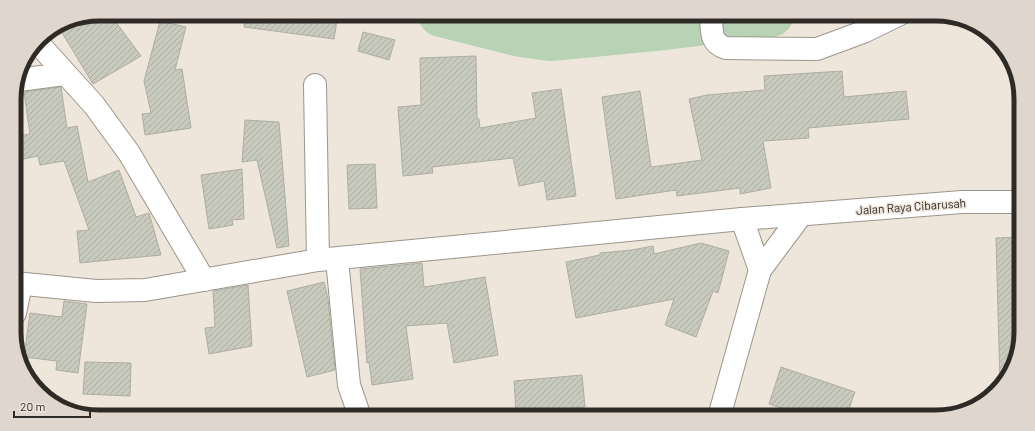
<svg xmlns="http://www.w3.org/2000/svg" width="1035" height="431" font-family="Barlow,sans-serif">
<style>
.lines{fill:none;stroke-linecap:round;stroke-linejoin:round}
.river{stroke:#b8d2b5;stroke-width:46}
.building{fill:url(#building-hatch);stroke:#adaea2}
.minor-casing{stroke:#9c958b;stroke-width:24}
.major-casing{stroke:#9c958b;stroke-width:24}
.minor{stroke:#fff;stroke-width:22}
.major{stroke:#fff;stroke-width:22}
.labels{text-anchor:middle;stroke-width:3;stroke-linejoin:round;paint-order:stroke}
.street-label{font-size:12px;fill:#2e2b27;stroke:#eee6db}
.rim{fill:none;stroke:#2e2b27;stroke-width:5}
</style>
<defs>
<pattern id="building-hatch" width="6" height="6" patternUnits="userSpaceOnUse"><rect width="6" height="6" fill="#c9cabe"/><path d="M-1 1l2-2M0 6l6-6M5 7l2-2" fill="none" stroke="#adaea3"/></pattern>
</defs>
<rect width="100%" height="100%" fill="#eee6db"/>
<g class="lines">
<path class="river" d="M441 14 521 34 550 38 665 27 771 14"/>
</g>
<g class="building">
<path d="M99 14H110L141 56 93 84 58 26 67 20Z"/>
<path d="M245 14H338L334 39 244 27Z"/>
<path d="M160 21 186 27 175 70 182 69 191 128 145 135 142 114 151 113 144 81Z"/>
<path d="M363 32 395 40 389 60 358 51Z"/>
<path d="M476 56 477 119H479L480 128 536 118 532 93 561 89 576 196 547 200 544 181 519 186 513 158 432 167 433 173 403 176 398 107 421 105 420 58Z"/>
<path d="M842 71 844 97 906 91 909 119 808 128 809 138 763 141 771 188 740 194V188L677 196 676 190 616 199 602 97 640 91 651 167 702 160 689 99 707 95 765 90 764 76Z"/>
<path d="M61 87 67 128 77 126 88 182 119 170 136 217 149 213 161 255 80 263 77 231 89 230 64 161 40 165 38 156 14 161V137L30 134 24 92Z"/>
<path d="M245 120 279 122 289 246 277 248 257 160 242 162Z"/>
<path d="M375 164 377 208 349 209 347 165Z"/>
<path d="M242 169 244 219 232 220 233 225 209 229 201 175Z"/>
<path d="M1021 237V332L1015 364 1000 384 996 238Z"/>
<path d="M701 243 729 251 718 293 713 291 696 337 665 325 674 299 576 318 566 262 600 255V253L632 250 653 246 654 254Z"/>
<path d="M422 263 424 287 485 277 498 355 454 363 447 323 406 326 413 379 372 385 369 362 367 363 360 269Z"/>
<path d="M324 282 328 299 335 370 307 377 287 291Z"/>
<path d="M248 285 252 346 209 354 205 328 215 327 213 291Z"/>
<path d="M64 301 87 304 78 373 56 370 57 361 24 357 30 313 62 317Z"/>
<path d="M85 362 131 363 130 396 83 394Z"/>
<path d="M781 367 855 392 846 417H809L769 404Z"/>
<path d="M582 375 585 407 516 413 514 381Z"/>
</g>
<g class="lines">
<defs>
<g id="minor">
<path d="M711 14C712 29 709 43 726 48L817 49 863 32 900 14"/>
<path d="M37 42 94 105 129 153 204 280"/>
<path d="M18 80 65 74"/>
<path d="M315 85 318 260"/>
<path d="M337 259 349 385 360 417"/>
<path d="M15 283 96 291 145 290 318 260 742 219"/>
<path d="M15 313 21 284"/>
</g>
<g id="major">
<path d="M760 270 742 219 962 202H1021"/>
<path d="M719 417 760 270 801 215"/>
</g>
</defs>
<use href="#minor" class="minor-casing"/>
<use href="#major" class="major-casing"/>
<use href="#minor" class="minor"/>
<use href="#major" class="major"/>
</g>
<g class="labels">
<g class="street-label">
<text transform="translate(911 207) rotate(-4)" y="4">Jalan Raya Cibarusah</text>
</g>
</g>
<path d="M0 0H1035V431H0ZM99 21H936A78 78 0 0 1 1014 99V332A78 78 0 0 1 936 410H99A78 78 0 0 1 21 332V99A78 78 0 0 1 99 21Z" fill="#dfd7cd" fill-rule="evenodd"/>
<path class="rim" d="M99 21H936A78 78 0 0 1 1014 99V332A78 78 0 0 1 936 410H99A78 78 0 0 1 21 332V99A78 78 0 0 1 99 21Z"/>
<path d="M14 411v6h76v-6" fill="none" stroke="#2e2b27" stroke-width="2"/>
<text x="20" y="411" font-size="12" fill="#2e2b27" stroke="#eee6db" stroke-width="3" paint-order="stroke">20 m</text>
</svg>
